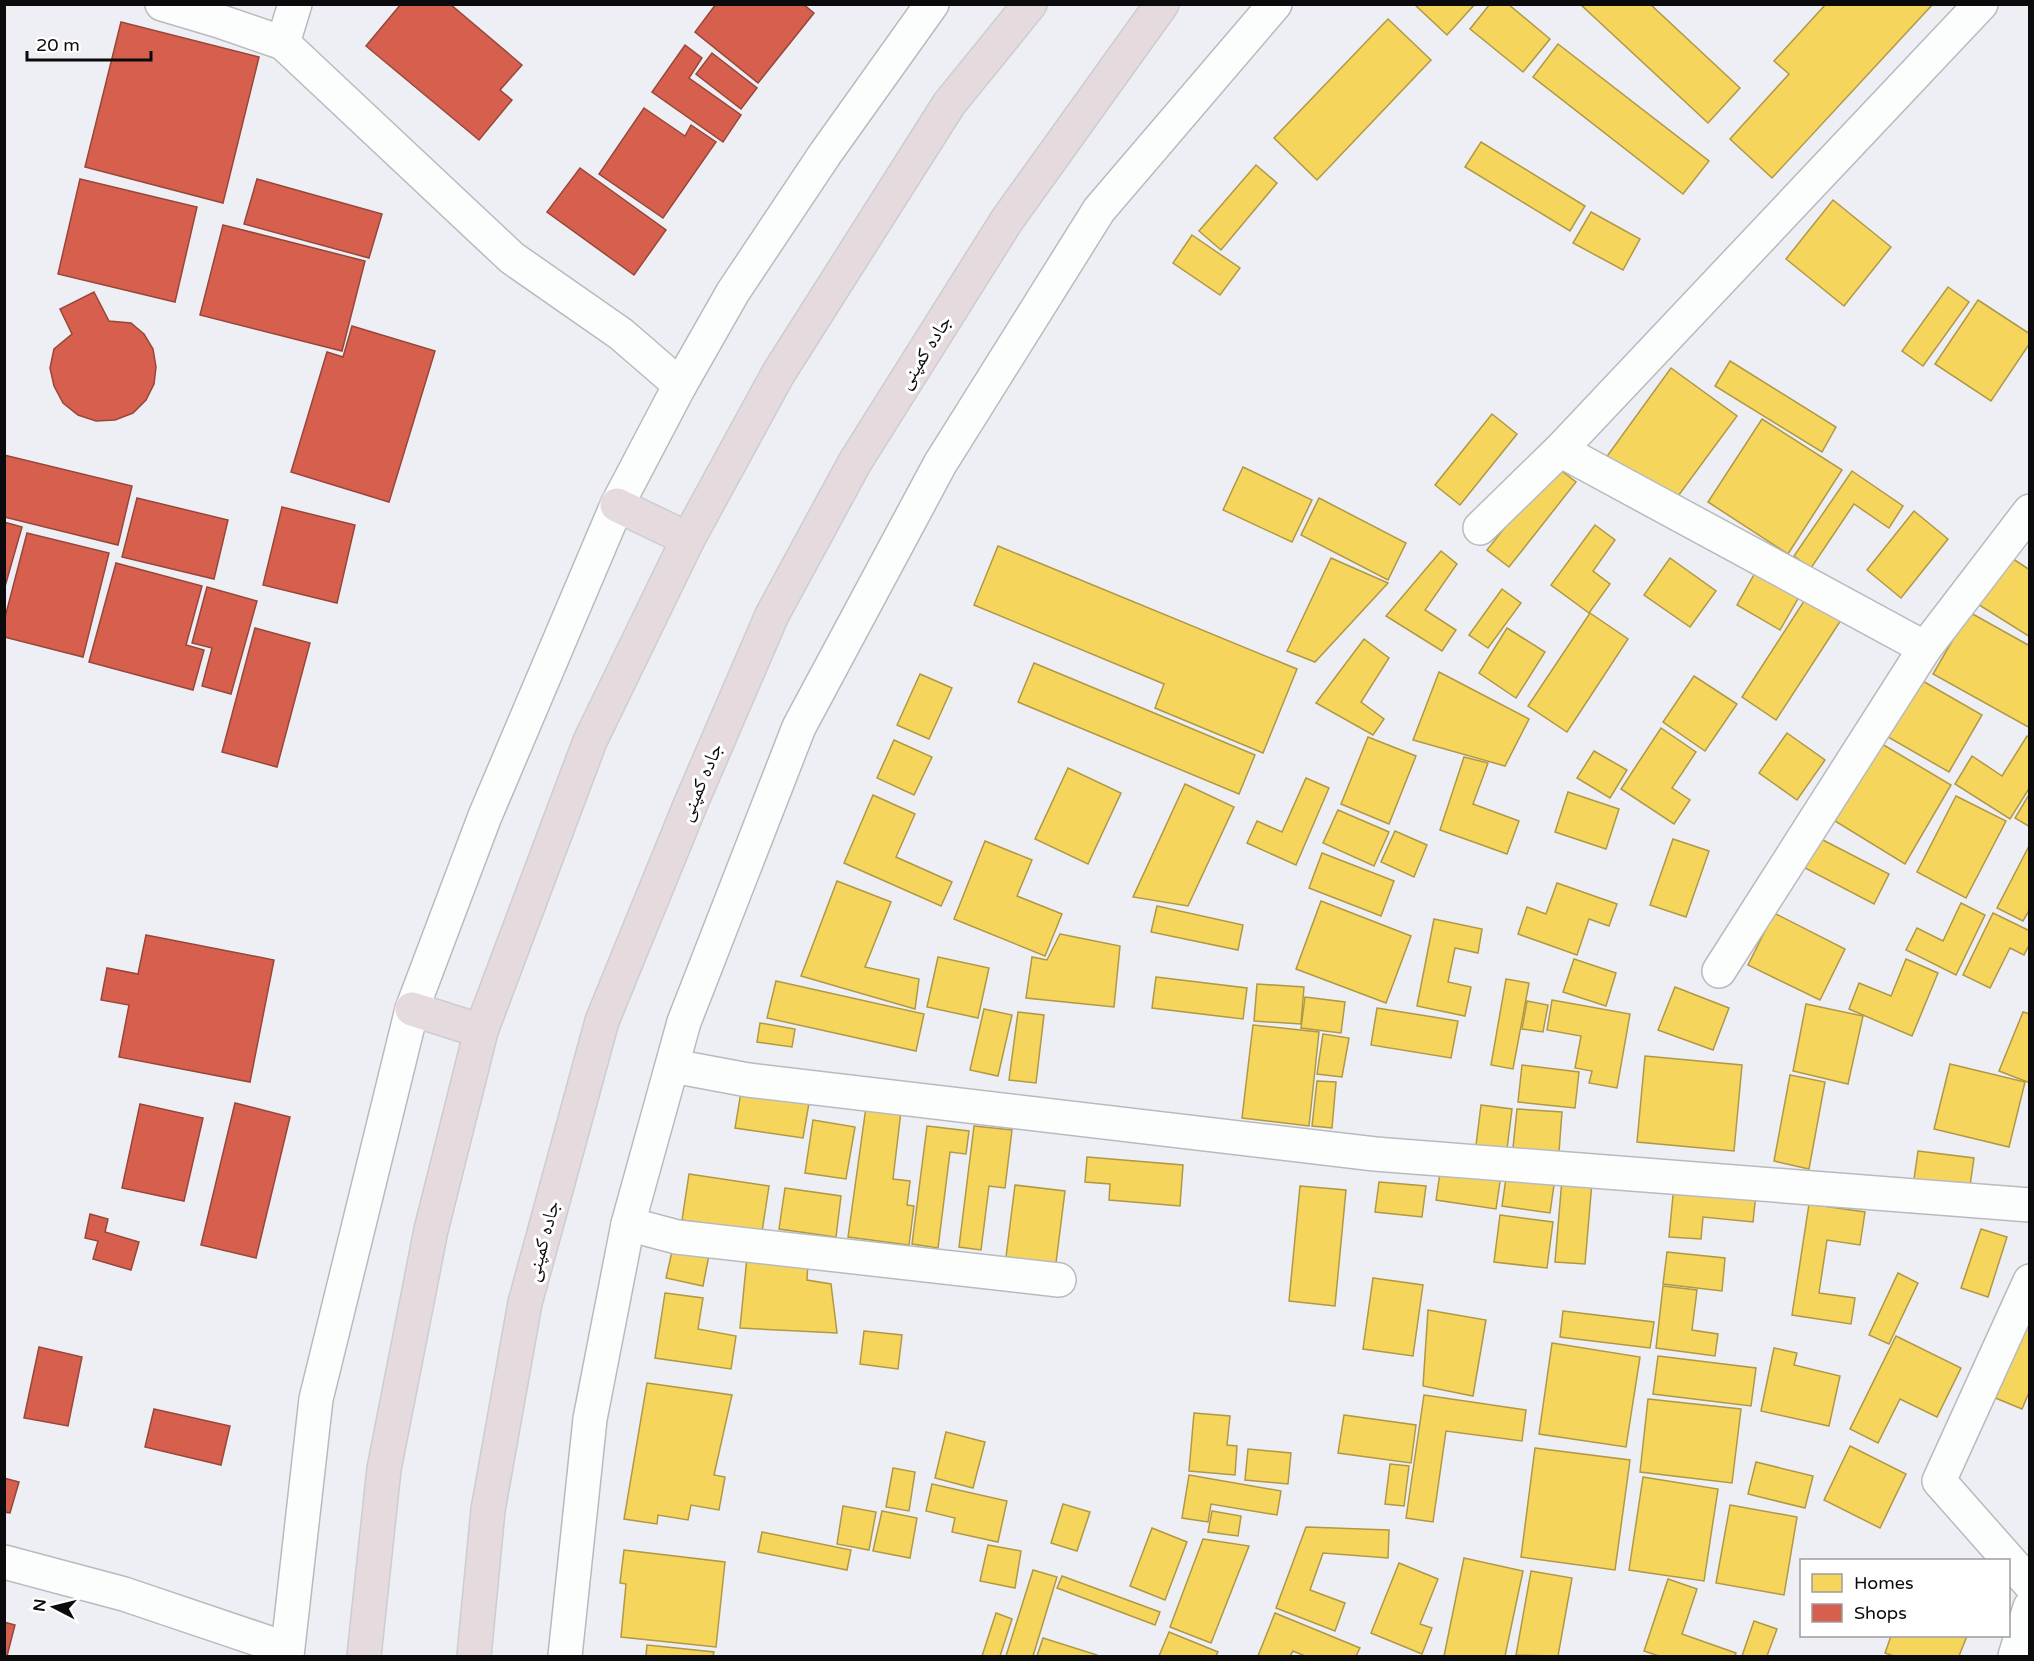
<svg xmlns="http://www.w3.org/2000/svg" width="2034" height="1661" font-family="'Varela Round','Noto Naskh Arabic',sans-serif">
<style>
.homes{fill:#f6d55c;stroke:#b09845;stroke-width:1.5}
.shops{fill:#d6604d;stroke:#99463a;stroke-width:1.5}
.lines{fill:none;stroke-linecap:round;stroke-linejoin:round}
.minor-casing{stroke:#b9babe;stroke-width:36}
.tertiary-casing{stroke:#b9babe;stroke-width:36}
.trunk-casing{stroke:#cdcdd0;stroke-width:36}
.minor{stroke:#fcfdfd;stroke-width:33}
.tertiary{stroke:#fcfdfd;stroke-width:33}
.trunk{stroke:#e5dadd;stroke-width:33}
.labels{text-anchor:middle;stroke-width:6;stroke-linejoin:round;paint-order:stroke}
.street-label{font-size:20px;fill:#0b0b0e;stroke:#fff}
</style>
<rect width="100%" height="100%" fill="#eeeff4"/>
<g class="homes">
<path d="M1414 4H1475L1447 35Z"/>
<path d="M1490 4H1508L1550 39 1523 72 1470 29Z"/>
<path d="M1580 4H1650L1740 88 1708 123Z"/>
<path d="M1826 4H1933L1772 178 1730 139 1789 74 1774 61Z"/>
<path d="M1388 19 1431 60 1317 180 1274 138Z"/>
<path d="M1558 44 1709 161 1683 194 1533 77Z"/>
<path d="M1481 142 1585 206 1570 231 1465 167Z"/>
<path d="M1256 165 1277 183 1221 250 1199 231Z"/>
<path d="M1833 200 1891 247 1844 306 1786 259Z"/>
<path d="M1591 212 1640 239 1623 270 1573 243Z"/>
<path d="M1192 235 1240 268 1220 295 1173 263Z"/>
<path d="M1948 287 1969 302 1923 366 1902 351Z"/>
<path d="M1978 300 2030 334V343L1991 401 1935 364Z"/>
<path d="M1730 361 1836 427 1822 452 1715 386Z"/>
<path d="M1671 368 1737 416 1670 507 1605 459Z"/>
<path d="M1492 414 1517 434 1460 505 1435 485Z"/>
<path d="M1762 419 1842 470 1788 554 1708 502Z"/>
<path d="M1554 465 1576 482 1509 567 1487 550Z"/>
<path d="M1243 467 1312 500 1292 542 1223 510Z"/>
<path d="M1852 471 1903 506 1889 528 1854 504 1811 568 1794 556Z"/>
<path d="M1319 498 1406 543 1388 580 1301 535Z"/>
<path d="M1914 511 1948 539 1901 598 1867 570Z"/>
<path d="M1595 525 1615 540 1593 571 1610 584 1589 613 1551 585Z"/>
<path d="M998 546 1297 669 1263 753 1155 708 1164 684 974 605Z"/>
<path d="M1441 551 1457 564 1425 610 1456 630 1442 651 1386 616Z"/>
<path d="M2007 555 2030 570V637L1976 603Z"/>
<path d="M1331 558 1388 583 1315 662 1287 651Z"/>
<path d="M1670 558 1716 591 1690 627 1644 595Z"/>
<path d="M1760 564 1803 590 1780 630 1737 605Z"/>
<path d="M1502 589 1521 603 1488 648 1469 635Z"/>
<path d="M1808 595 1843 617 1776 720 1742 697Z"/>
<path d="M1969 612 2030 646V728L1933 674Z"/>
<path d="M1590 613 1628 639 1567 732 1528 706Z"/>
<path d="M1507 628 1545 652 1516 698 1479 673Z"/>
<path d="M1364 639 1389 658 1361 702 1384 719 1373 735 1316 703Z"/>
<path d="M1034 663 1255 755 1239 794 1018 702Z"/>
<path d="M1439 672 1529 719 1505 766 1413 740Z"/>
<path d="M920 674 952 688 929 739 897 725Z"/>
<path d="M1694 676 1737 704 1705 751 1663 722Z"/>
<path d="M1921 680 1982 715 1949 772 1888 737Z"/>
<path d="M1661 728 1696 752 1672 788 1690 800 1674 824 1621 789Z"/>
<path d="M1787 733 1825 760 1797 800 1759 773Z"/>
<path d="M2027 736 2030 738V787L2010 819 1955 784 1972 756 2002 776Z"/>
<path d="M1368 737 1416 756 1389 824 1341 804Z"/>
<path d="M894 740 932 757 914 795 877 778Z"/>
<path d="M1882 744 1951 785 1905 864 1835 821Z"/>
<path d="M1594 751 1627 770 1610 798 1577 778Z"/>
<path d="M1464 757 1488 763 1473 804 1519 821 1507 854 1440 830Z"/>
<path d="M1068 768 1121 793 1088 864 1035 839Z"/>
<path d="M1306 778 1329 788 1296 865 1247 843 1257 821 1282 832Z"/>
<path d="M1185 784 1234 807 1188 906 1133 897Z"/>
<path d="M1568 792 1619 809 1606 849 1555 832Z"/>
<path d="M2030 793V827L2015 818Z"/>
<path d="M873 795 915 814 896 857 952 882 941 906 844 863Z"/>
<path d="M1956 796 2006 821 1966 898 1917 872Z"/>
<path d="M1338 810 1389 832 1374 866 1323 843Z"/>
<path d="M1395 831 1427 845 1414 877 1381 862Z"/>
<path d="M1673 839 1709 851 1686 917 1650 905Z"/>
<path d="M1821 839 1889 874 1874 904 1805 868Z"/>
<path d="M985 841 1032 860 1017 896 1062 914 1045 956 954 919Z"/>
<path d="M2030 844V909L2023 921 1997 908Z"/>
<path d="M1322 853 1394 881 1381 916 1309 888Z"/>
<path d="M837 881 891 902 865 967 919 979 915 1009 801 976Z"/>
<path d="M1557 883 1617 904 1609 926 1589 919 1577 955 1518 934 1527 907 1546 914Z"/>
<path d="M1321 901 1411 936 1386 1003 1296 969Z"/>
<path d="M1961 903 1985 915 1956 975 1906 950 1917 928 1943 941Z"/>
<path d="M1157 906 1243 925 1238 950 1151 932Z"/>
<path d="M1774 913 1845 949 1820 1000 1748 965Z"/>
<path d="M1993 913 2030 931V943L2024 955 2010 948 1990 988 1963 975Z"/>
<path d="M1434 919 1482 929 1478 953 1455 948 1448 982 1471 987 1465 1016 1417 1006Z"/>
<path d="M1060 934 1120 946 1114 1007 1026 998 1032 957 1047 960Z"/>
<path d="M938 957 989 968 978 1018 927 1007Z"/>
<path d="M1574 959 1616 973 1606 1006 1563 992Z"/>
<path d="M1906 959 1938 973 1912 1036 1849 1009 1859 983 1891 996Z"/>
<path d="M1156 977 1247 988 1243 1019 1152 1008Z"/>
<path d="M1506 979 1529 983 1513 1069 1491 1065Z"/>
<path d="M776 981 924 1014 916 1051 767 1018Z"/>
<path d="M1257 984 1304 987 1301 1024 1254 1021Z"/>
<path d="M1675 987 1729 1008 1713 1050 1658 1030Z"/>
<path d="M1305 997 1345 1002 1341 1033 1301 1028Z"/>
<path d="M1552 1000 1630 1014 1617 1088 1589 1083 1592 1071 1575 1068 1581 1036 1547 1030Z"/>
<path d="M1527 1001 1548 1005 1543 1032 1522 1029Z"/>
<path d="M1806 1004 1863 1016 1848 1084 1793 1071Z"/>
<path d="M1377 1008 1458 1021 1451 1058 1371 1045Z"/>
<path d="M984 1009 1012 1015 998 1076 970 1070Z"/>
<path d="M1018 1012 1044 1015 1036 1083 1009 1080Z"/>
<path d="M2023 1012 2030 1014V1083L1999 1071Z"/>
<path d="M760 1023 795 1029 792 1047 757 1042Z"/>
<path d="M1253 1025 1319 1032 1309 1126 1242 1118Z"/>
<path d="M1323 1034 1349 1038 1342 1077 1317 1074Z"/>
<path d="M1645 1056 1742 1065 1734 1151 1637 1142Z"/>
<path d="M1950 1064 2025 1082 2009 1147 1934 1129Z"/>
<path d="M1522 1065 1579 1072 1575 1108 1518 1102Z"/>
<path d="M1790 1075 1825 1082 1809 1169 1774 1161Z"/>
<path d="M1317 1081 1336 1082 1332 1128 1312 1126Z"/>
<path d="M741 1092 809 1103 803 1138 735 1128Z"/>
<path d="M1481 1105 1512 1109 1507 1149 1476 1145Z"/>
<path d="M866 1107 901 1111 893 1179 910 1181 907 1205 914 1206 909 1245 848 1237Z"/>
<path d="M1517 1109 1562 1112 1559 1152 1513 1148Z"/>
<path d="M813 1120 855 1127 846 1179 805 1173Z"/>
<path d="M927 1126 969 1131 966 1154 950 1152 938 1248 912 1244Z"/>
<path d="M974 1126 1012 1130 1005 1188 989 1186 981 1250 959 1247Z"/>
<path d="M1918 1151 1974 1158 1970 1186 1914 1179Z"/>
<path d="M1087 1157 1183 1165 1180 1206 1109 1200 1110 1184 1085 1182Z"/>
<path d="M1441 1166 1501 1175 1496 1209 1436 1200Z"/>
<path d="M689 1174 769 1186 762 1232 682 1220Z"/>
<path d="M1506 1178 1554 1185 1550 1213 1502 1206Z"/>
<path d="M1562 1179 1592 1182 1585 1264 1555 1262Z"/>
<path d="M1379 1182 1426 1186 1422 1217 1375 1212Z"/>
<path d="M1015 1185 1065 1191 1056 1263 1006 1257Z"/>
<path d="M1674 1185 1756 1193 1753 1222 1703 1217 1701 1239 1669 1237Z"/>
<path d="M1300 1186 1346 1190 1335 1306 1289 1301Z"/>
<path d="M785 1188 841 1196 836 1237 779 1229Z"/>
<path d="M1809 1204 1865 1212 1860 1245 1827 1240 1819 1293 1855 1298 1851 1324 1792 1315Z"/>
<path d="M1500 1215 1553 1222 1547 1268 1494 1262Z"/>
<path d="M1981 1229 2007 1237 1988 1297 1961 1288Z"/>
<path d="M673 1247 709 1255 703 1286 666 1278Z"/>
<path d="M1667 1252 1725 1258 1722 1291 1663 1284Z"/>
<path d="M747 1257 808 1262 807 1280 831 1284 837 1333 740 1328Z"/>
<path d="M1898 1273 1918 1283 1889 1344 1869 1335Z"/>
<path d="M1373 1278 1423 1285 1413 1356 1363 1349Z"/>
<path d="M1663 1286 1697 1290 1692 1330 1718 1334 1715 1356 1656 1348Z"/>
<path d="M665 1293 703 1298 698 1329 736 1336 731 1369 655 1358Z"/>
<path d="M1428 1310 1486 1320 1473 1396 1423 1386Z"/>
<path d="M1563 1311 1654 1322 1650 1348 1560 1337Z"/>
<path d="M2030 1321V1390L2022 1409 1993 1397Z"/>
<path d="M864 1331 902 1335 898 1369 860 1364Z"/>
<path d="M1896 1336 1961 1368 1937 1417 1900 1399 1878 1443 1850 1429Z"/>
<path d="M1552 1343 1640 1357 1626 1447 1539 1434Z"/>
<path d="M1774 1348 1797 1353 1794 1365 1840 1376 1829 1426 1761 1411Z"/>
<path d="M1658 1356 1756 1368 1751 1406 1653 1394Z"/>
<path d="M647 1383 732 1395 714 1475 725 1477 719 1510 691 1505 688 1520 658 1515 657 1524 624 1519Z"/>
<path d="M1424 1395 1526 1410 1522 1441 1446 1431 1433 1522 1406 1518Z"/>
<path d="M1648 1399 1741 1409 1732 1483 1640 1472Z"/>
<path d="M1194 1413 1230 1416 1227 1445 1237 1446 1235 1475 1189 1471Z"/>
<path d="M1344 1415 1416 1425 1411 1463 1338 1453Z"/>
<path d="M946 1432 985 1442 973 1488 935 1478Z"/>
<path d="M1850 1446 1906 1474 1880 1528 1824 1500Z"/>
<path d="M1535 1448 1630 1460 1615 1570 1521 1557Z"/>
<path d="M1248 1449 1291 1453 1288 1484 1245 1480Z"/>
<path d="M1756 1462 1813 1476 1805 1508 1748 1494Z"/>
<path d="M1390 1464 1409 1466 1404 1506 1385 1504Z"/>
<path d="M893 1468 915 1472 909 1511 886 1507Z"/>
<path d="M1189 1475 1281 1491 1277 1515 1211 1504 1208 1522 1182 1518Z"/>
<path d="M1643 1477 1718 1489 1704 1581 1629 1570Z"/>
<path d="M932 1484 1007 1501 998 1542 952 1532 955 1518 926 1511Z"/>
<path d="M1063 1504 1090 1512 1077 1551 1051 1543Z"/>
<path d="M1730 1505 1797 1517 1784 1595 1716 1583Z"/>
<path d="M843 1506 876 1512 869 1550 837 1544Z"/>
<path d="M882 1511 917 1518 910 1558 873 1551Z"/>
<path d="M1212 1511 1241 1516 1238 1536 1208 1532Z"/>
<path d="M1306 1527 1389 1530 1388 1558 1323 1553 1310 1590 1345 1603 1335 1631 1276 1608Z"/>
<path d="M1152 1528 1187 1542 1165 1600 1130 1586Z"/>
<path d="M762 1532 851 1550 847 1570 758 1552Z"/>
<path d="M1203 1539 1249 1546 1211 1643 1170 1627Z"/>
<path d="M988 1545 1021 1551 1015 1588 980 1581Z"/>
<path d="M624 1550 725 1562 716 1647 621 1637 626 1584 620 1583Z"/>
<path d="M1464 1558 1523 1571 1505 1656H1444Z"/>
<path d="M1399 1563 1438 1579 1420 1624 1432 1628 1422 1654 1371 1633Z"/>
<path d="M1033 1570 1057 1577 1033 1656H1006Z"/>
<path d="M1531 1571 1572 1578 1558 1656 1516 1655Z"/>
<path d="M1062 1576 1160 1612 1155 1625 1057 1588Z"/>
<path d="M1668 1579 1697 1589 1682 1634 1736 1653 1735 1656H1659L1644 1651Z"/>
<path d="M996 1613 1012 1619 1000 1656H982Z"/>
<path d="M1275 1613 1360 1648 1356 1656H1305L1293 1651 1290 1656H1258Z"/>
<path d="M1754 1621 1777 1629 1767 1656H1742Z"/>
<path d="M1169 1632 1218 1652 1216 1656H1159Z"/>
<path d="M1891 1636H1967L1959 1656H1894L1885 1653Z"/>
<path d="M1043 1638 1097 1655V1656H1037Z"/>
<path d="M647 1645 714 1652 713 1656H646Z"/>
</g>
<g class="shops">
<path d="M401 4H450L522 65 500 90 512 100 479 140 366 46Z"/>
<path d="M716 4H803L814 13 758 83 695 32Z"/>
<path d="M121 22 259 57 223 203 85 167Z"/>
<path d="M685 45 702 58 689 78 741 115 723 142 652 92Z"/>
<path d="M712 53 757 88 741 109 696 74Z"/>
<path d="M644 108 685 136 691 125 716 142 663 218 599 174Z"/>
<path d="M580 168 666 230 634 275 547 212Z"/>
<path d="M80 179 197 207 175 302 58 274Z"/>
<path d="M257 179 382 214 369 258 244 224Z"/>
<path d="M223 225 365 261 342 351 200 315Z"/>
<path d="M94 292 109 321 131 323 144 334 153 349 156 367 154 384 146 400 133 413 115 420 96 421 78 415 63 403 54 386 50 368 54 349 72 334 60 309Z"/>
<path d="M352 326 435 351 389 502 291 472 327 352 343 357Z"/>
<path d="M4 455 132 486 118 545 4 517Z"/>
<path d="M137 498 228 520 214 579 122 557Z"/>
<path d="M282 507 355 525 337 603 263 585Z"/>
<path d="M4 522 22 527 4 590Z"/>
<path d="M27 533 109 553 83 657 4 637V621Z"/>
<path d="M116 563 202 586 186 645 204 650 193 690 89 662Z"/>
<path d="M207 587 257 601 231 694 202 686 212 648 192 643Z"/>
<path d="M255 628 310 643 277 767 222 752Z"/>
<path d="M146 935 274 960 250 1082 119 1057 129 1005 101 1000 107 968 138 974Z"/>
<path d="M235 1103 290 1117 256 1258 201 1245Z"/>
<path d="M140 1104 203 1118 184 1201 122 1188Z"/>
<path d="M90 1214 108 1219 105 1232 139 1242 131 1270 93 1259 98 1241 85 1238Z"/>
<path d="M39 1347 82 1357 68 1426 24 1418Z"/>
<path d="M154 1409 230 1426 221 1465 145 1447Z"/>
<path d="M4 1478 19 1482 10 1513 4 1512Z"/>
<path d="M4 1622 15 1625 7 1656H4Z"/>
</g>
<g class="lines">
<defs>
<g id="minor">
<path d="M162 4 219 21 283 43 512 258 621 334 680 385"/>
<path d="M283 43 295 4"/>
<path d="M1560 450 1925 648"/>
<path d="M1480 528 1560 450 1981 4"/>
<path d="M1719 971 1925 648 2030 511"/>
<path d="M673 1066 748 1080 1375 1154 2030 1205"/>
<path d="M628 1224 677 1237 1059 1280"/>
<path d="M2030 1281 1939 1481 2030 1584"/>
<path d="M4 1562 124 1594 287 1649"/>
<path d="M2015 1656 2030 1607"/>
</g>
<g id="tertiary">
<path d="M287 1656 316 1399 412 1009 485 816 617 505 680 385 733 292 825 154 932 4"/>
<path d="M565 1656 590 1419 628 1224 684 1022 799 727 940 464 1099 210 1275 4"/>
</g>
<g id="trunk">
<path d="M617 505 688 539"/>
<path d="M412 1009 481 1031"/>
<path d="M364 1656 384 1469 431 1230 481 1031 590 741 688 539 778 374 949 104 1030 4"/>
<path d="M474 1656 488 1510 525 1303 602 1021 691 803 772 615 855 462 1007 220 1162 4"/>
</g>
</defs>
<use href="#minor" class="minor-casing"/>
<use href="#tertiary" class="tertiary-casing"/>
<use href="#trunk" class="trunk-casing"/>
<use href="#minor" class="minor"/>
<use href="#tertiary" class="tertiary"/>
<use href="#trunk" class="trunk"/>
</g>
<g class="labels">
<g class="street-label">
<text transform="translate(924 352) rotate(-58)" y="7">جاده کمپنی</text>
<text transform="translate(700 782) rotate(-67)" y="7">جاده کمپنی</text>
<text transform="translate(542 1241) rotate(-75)" y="7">جاده کمپنی</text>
</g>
</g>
<rect width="2034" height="1661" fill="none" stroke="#0b0b0e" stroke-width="12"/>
<rect x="1800" y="1559" width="210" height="78" fill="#ffffff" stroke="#9d9d9f" stroke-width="1.5"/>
<rect x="1812" y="1574" width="30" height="18" fill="#f6d55c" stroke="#9d9d9f" stroke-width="1.5"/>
<text x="1854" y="1589" font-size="18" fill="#0b0b0e">Homes</text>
<rect x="1812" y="1604" width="30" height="18" fill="#d6604d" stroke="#9d9d9f" stroke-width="1.5"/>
<text x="1854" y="1619" font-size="18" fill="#0b0b0e">Shops</text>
<g transform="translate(54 1607) rotate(277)" stroke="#ffffff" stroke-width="4.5" paint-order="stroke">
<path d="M0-4.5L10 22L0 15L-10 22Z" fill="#0b0b0e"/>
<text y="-9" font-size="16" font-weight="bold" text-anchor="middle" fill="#0b0b0e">N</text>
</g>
<path d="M27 51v9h124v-9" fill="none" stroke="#0b0b0e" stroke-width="3"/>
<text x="36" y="51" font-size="18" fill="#0b0b0e" stroke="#ffffff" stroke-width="4.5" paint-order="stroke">20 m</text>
</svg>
